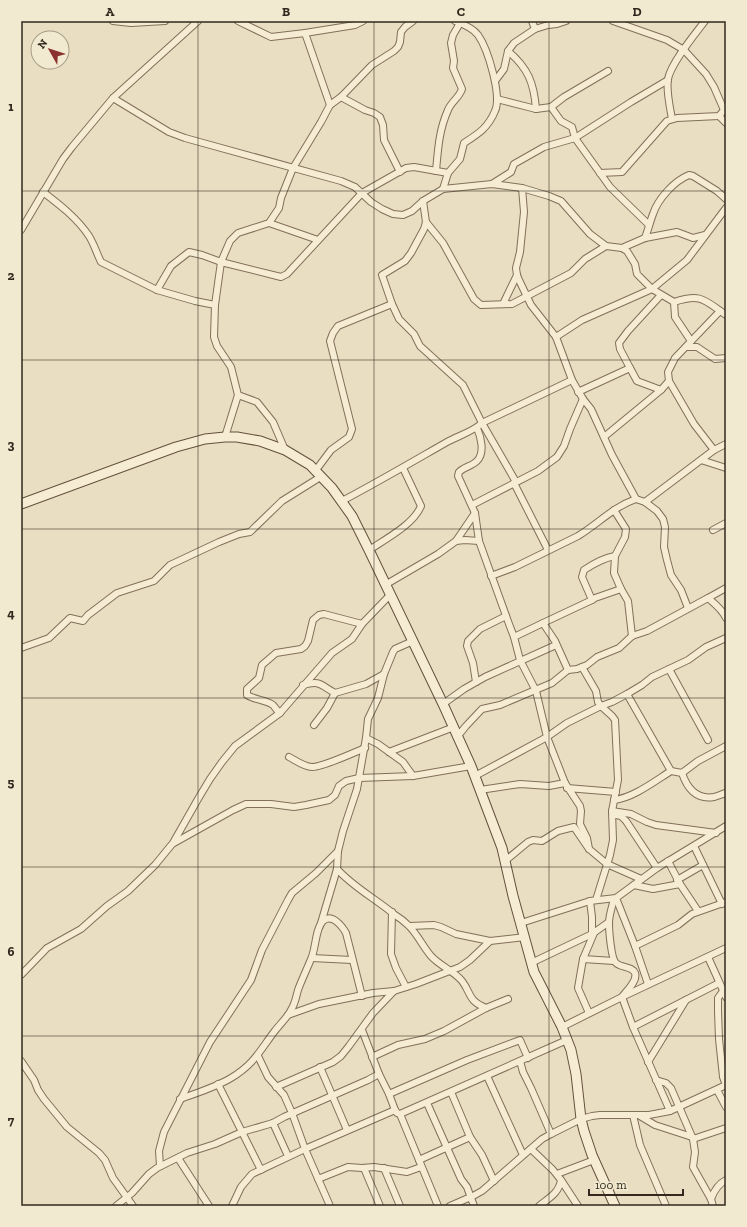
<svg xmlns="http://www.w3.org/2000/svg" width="747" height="1227" font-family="'Zilla Slab',serif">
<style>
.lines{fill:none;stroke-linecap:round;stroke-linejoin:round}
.minor-casing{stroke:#81705a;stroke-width:8}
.secondary-casing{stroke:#63513d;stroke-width:11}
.minor{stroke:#f5ecd3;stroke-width:6}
.secondary{stroke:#f5ecd3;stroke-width:9}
.grid{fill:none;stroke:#32281d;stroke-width:1;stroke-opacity:0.55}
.neatline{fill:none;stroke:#32281d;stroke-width:1.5}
.grid-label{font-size:13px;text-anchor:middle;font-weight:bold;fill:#32281d}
</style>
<rect width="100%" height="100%" fill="#e9dec1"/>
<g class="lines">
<defs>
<g id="minor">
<path d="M113 21 131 23 165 21"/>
<path d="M238 21 271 37 305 33 330 105"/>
<path d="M532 21 535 29"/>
<path d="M613 21 667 40 684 50 706 74 714 87 724 110"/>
<path d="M305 33 355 25 363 21"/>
<path d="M508 51C528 68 534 83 536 109"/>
<path d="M495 81 504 69 508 51 514 43 535 29 548 25 557 24 566 21"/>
<path d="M341 97 365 110 374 113 380 117 383 125 384 140 400 172"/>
<path d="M113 98 169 132 185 138 341 181 355 187 371 202 382 209 393 214 403 215 412 211 423 201 443 189 492 184 522 188 549 196 561 201 590 234 606 246 622 248 627 251 635 264 637 274 652 289 674 302C702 293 704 300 726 315"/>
<path d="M497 99 536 109 551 107 561 121 572 127 575 138 610 187 649 225"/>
<path d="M551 107 564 97 608 71"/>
<path d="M719 116 726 123"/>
<path d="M672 119C670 107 666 91 668 79 671 63 695 34 705 21"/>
<path d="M436 171C438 149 439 130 448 110 451 102 459 98 462 89L453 68 454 61 451 43 453 35 460 23"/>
<path d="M600 173 622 172 667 121 677 118 719 116 726 108"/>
<path d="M492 184 511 172 514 164 544 147 575 138 631 102 668 80"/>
<path d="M522 188 524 212 520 252 516 268 517 275 519 280 531 305 556 337 572 380 583 399 591 409 612 455 636 499 645 502 657 511 663 519 665 527 664 547 667 560 671 575 681 590 688 608"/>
<path d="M443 189 448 173 460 159 464 143C478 134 488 128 495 111 502 96 488 49 478 35 473 28 463 24 455 21"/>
<path d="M43 192C60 205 77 218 89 236 94 244 97 254 101 262L157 290 195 301 215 305 214 337 217 346 231 367 238 395 257 402 273 422 285 450"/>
<path d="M423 201 426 222 424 229 411 253 405 261 382 275 392 304 399 319 414 334 420 346 463 385 482 423 516 482"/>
<path d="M426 222 443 243 474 299 481 305 512 304 571 273 585 259 606 246"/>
<path d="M269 223 318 240"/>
<path d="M21 230 63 159 72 147 113 98 198 21"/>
<path d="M645 238C648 230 650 222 653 214 658 199 674 181 689 175L693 176 717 191 726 199"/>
<path d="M622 248 645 238 677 232 693 238 705 235"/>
<path d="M157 290 171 266 189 252 202 255 221 262 230 241 238 233 269 223 279 208 281 198 293 168 321 122 330 105 341 97 372 65 394 51 398 47 400 42 401 32 405 27 413 21"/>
<path d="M674 302 675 317 691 341"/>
<path d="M503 304 517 275"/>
<path d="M215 305 221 262 281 277 287 274 362 193 406 168 414 167 448 173"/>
<path d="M556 337 582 320 652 289 687 260 726 208"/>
<path d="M686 347H697L715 359 726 358"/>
<path d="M630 368 620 349 619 343 628 331 661 295"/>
<path d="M669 381 694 424 714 450"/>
<path d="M578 392 630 368 637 381 661 390 669 381 668 372 675 358 720 311"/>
<path d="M477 428C481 437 485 453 477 461 472 466 464 467 459 472L458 476 475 513 479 541 509 624 514 637 543 623 555 641 568 670"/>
<path d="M225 437 238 395"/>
<path d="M604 437 661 390"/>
<path d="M701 460 726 468"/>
<path d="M316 470 331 450 349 437 352 429 330 341 333 333 338 326 392 304"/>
<path d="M514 483 548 550"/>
<path d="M342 501C378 482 412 462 447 442 458 436 474 431 482 423L572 380"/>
<path d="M645 502 714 450 726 444"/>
<path d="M472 505 538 471 557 457 564 446 570 429 583 399"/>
<path d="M614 510 626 529 625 537 615 556 614 573 621 589"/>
<path d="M713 530 726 523"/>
<path d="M456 541 475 513"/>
<path d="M369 550C386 539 414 524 421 506L403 468"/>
<path d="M491 576 515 567 578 536C598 524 613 507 636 499"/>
<path d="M385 585 438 554 456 541 465 540 479 541"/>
<path d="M726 588 708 598C715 604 722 609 726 618"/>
<path d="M592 600 595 598 621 589 628 601 632 636"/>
<path d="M543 623 592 600 582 577 584 570C593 564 603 558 615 556"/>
<path d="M21 648 49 638 70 618 83 621 88 615 117 593 154 581 170 565 219 542 239 534 250 532 282 501 322 476"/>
<path d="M582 667 596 691 598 702 601 706 567 723 547 737 565 783 580 806 581 811 580 824 587 838 589 849"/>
<path d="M669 669 708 740"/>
<path d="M476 682 473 663 467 646 468 641 480 629 506 616"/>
<path d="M303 685C321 680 320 685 335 693L366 684 384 674"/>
<path d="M443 704 464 689 485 677 556 645"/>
<path d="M280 713C277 711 275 707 273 705 266 700 255 700 247 695V689L259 678 262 665 276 653 301 649 305 646 308 641 313 620 319 615 324 614 362 624"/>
<path d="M314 725 327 708 335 693"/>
<path d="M457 737 466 726 482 709 500 705 552 683 568 670 577 669 587 665 597 657 619 648 632 636 647 631 708 598"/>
<path d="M366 738 378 744 403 762 413 776"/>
<path d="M389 752 454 727"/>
<path d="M289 757C295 760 304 767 312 767 323 767 353 753 365 748"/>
<path d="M671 771 627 694 642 685 652 677 688 660 706 647 726 638"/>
<path d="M682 773C687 788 696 800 714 797 718 796 722 794 726 793"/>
<path d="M475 776 547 737 536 691 520 660 514 637"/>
<path d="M567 788 616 792"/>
<path d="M480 790 520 784 549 786 565 783"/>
<path d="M614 800C633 798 655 781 671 771L682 773 698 761 726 746"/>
<path d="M612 811 631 814 647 822 656 825 716 833"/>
<path d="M616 815 621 816 626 821 657 868"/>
<path d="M174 843 233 810 246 804H271L294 807 306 805 329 800 335 795 339 786 346 781 359 778 413 776 471 766"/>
<path d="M694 846 722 904"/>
<path d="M505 861 528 842 533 840 542 841 558 831 574 827 589 849 607 864 641 879"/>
<path d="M668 861 680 884 698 911"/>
<path d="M337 869C353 887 376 899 395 915 400 918 405 922 409 926 418 935 423 947 431 956 440 966 454 971 462 981 472 994 467 1000 486 1008"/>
<path d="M677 880 703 865"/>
<path d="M634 885 653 889 680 884"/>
<path d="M616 898 635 946 648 984"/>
<path d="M614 899C612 907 609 915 609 923 609 930 611 959 616 963 621 968 632 966 635 973 638 981 626 991 622 997L633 1027 670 1111"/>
<path d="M596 900 610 855 613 840 612 811 618 780 615 720 612 716 601 706 612 702 627 694"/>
<path d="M590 901 592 917V934"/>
<path d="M392 912 391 954 396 968 406 987"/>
<path d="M321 923 337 869 338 851 343 831 357 789 366 738 368 719 378 698 384 674 393 652 395 649 413 641"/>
<path d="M521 923 590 901 616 898 657 868 726 826"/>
<path d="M410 926 434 925 441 927 456 934 490 941"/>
<path d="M635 946 678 925 692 914 726 902"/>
<path d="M708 957 726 997"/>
<path d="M312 958 352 960"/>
<path d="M583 959 614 961"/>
<path d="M531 963 592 934 609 922"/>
<path d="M21 975 47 948 81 929 107 906 128 891 155 865 173 843 198 799 210 779 222 762 235 746 280 713 332 653 352 639 362 624 390 595"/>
<path d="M723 991 718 998V1011L719 1039 723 1077 726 1085"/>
<path d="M589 1013 578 988 583 959 594 933"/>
<path d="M288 1015 319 1004 373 993 394 991"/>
<path d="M562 1027 622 997 726 948"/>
<path d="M633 1027 719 983"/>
<path d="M362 1030 379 1074 389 1094 395 1110 397 1113 400 1114 567 1040"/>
<path d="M258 1056 268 1077 284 1095 292 1113 305 1149 330 1206"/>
<path d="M372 1057 398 1045 425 1039 444 1031 486 1008 508 999"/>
<path d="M21 1061 34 1080 38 1090 44 1099 67 1127 99 1153 105 1160 113 1178 133 1206"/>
<path d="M520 1061 523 1072 531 1088 551 1134"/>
<path d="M648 1062 686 1000"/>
<path d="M320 1067 347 1130"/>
<path d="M487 1076 523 1155"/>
<path d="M656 1080 666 1083 671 1088 693 1139 695 1152 693 1167 711 1199 713 1206"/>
<path d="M218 1084 261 1170"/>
<path d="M276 1087 333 1062 341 1056 349 1046 373 1013 394 991 416 984 460 967 470 960 490 941 525 937"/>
<path d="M717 1090 726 1107"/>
<path d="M451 1092 470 1137 482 1155 494 1181"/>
<path d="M389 1094 467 1060 520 1040 528 1058"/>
<path d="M180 1099C197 1093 216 1087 231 1078 254 1064 259 1052 274 1032 280 1024 287 1018 291 1010 295 1004 296 997 298 990 302 979 307 969 311 959 316 949 315 929 323 921 332 913 342 926 346 933L362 996"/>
<path d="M427 1103 461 1179 467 1187 474 1206"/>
<path d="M400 1114 438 1206"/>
<path d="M633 1115 640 1145 666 1206"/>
<path d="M640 1116 655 1125 692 1137"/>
<path d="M273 1123 288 1156"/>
<path d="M693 1139 726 1128"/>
<path d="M531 1149 553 1170 561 1180C559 1193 549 1198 539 1206"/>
<path d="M178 1158 209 1206"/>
<path d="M419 1160 470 1137"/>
<path d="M160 1166 159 1151 164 1132 210 1042 251 980 262 950 288 900 292 893 316 873 338 851"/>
<path d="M364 1168 380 1206"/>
<path d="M384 1168 400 1206"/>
<path d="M557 1174 594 1160"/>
<path d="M318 1179 348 1167 362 1168 374 1167 407 1172 421 1167"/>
<path d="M561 1180 578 1206"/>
<path d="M711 1199C714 1191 718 1184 726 1180"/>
<path d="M116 1206 132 1193 149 1174 157 1168 187 1153 215 1144 242 1132 273 1123 284 1117 368 1080 379 1074"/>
<path d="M232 1206 241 1187 252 1174 305 1149 395 1110"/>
<path d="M450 1206 473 1196 482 1191 542 1139 551 1134 581 1119 592 1116 600 1115H649L670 1111 726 1085"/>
</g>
<path id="secondary" d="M21 504 176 447 205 439 225 437H237L260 441 285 450 310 465 332 488 352 516 369 550 443 704 471 766 502 848 513 896 534 972 562 1027 571 1050 576 1074 581 1119 584 1131 592 1155 615 1206"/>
</defs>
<use href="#minor" class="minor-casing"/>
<use href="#secondary" class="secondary-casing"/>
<use href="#minor" class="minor"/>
<use href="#secondary" class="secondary"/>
</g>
<path class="grid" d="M198 21V1206M374 21V1206M549 21V1206M21 191H726M21 360H726M21 529H726M21 698H726M21 867H726M21 1036H726"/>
<rect width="747" height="1227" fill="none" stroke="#f1e9d0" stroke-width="44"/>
<g transform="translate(50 50) rotate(309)"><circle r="19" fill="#f1e9d0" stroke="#a59c88"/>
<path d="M0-3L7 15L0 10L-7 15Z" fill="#8b3130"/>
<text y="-6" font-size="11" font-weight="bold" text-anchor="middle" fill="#32281d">N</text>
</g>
<path d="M589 1189v6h94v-6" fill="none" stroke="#32281d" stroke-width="2"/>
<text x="595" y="1189" font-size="12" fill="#32281d" stroke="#f1e9d0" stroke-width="3" paint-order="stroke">100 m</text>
<rect x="22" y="22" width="703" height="1183" class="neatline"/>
<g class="grid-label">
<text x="110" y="16">A</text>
<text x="286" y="16">B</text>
<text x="461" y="16">C</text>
<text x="637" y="16">D</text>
<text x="11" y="111">1</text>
<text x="11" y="280">2</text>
<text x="11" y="449">3</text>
<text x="11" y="618">4</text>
<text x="11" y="787">5</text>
<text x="11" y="956">6</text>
<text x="11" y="1125">7</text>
</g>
</svg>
